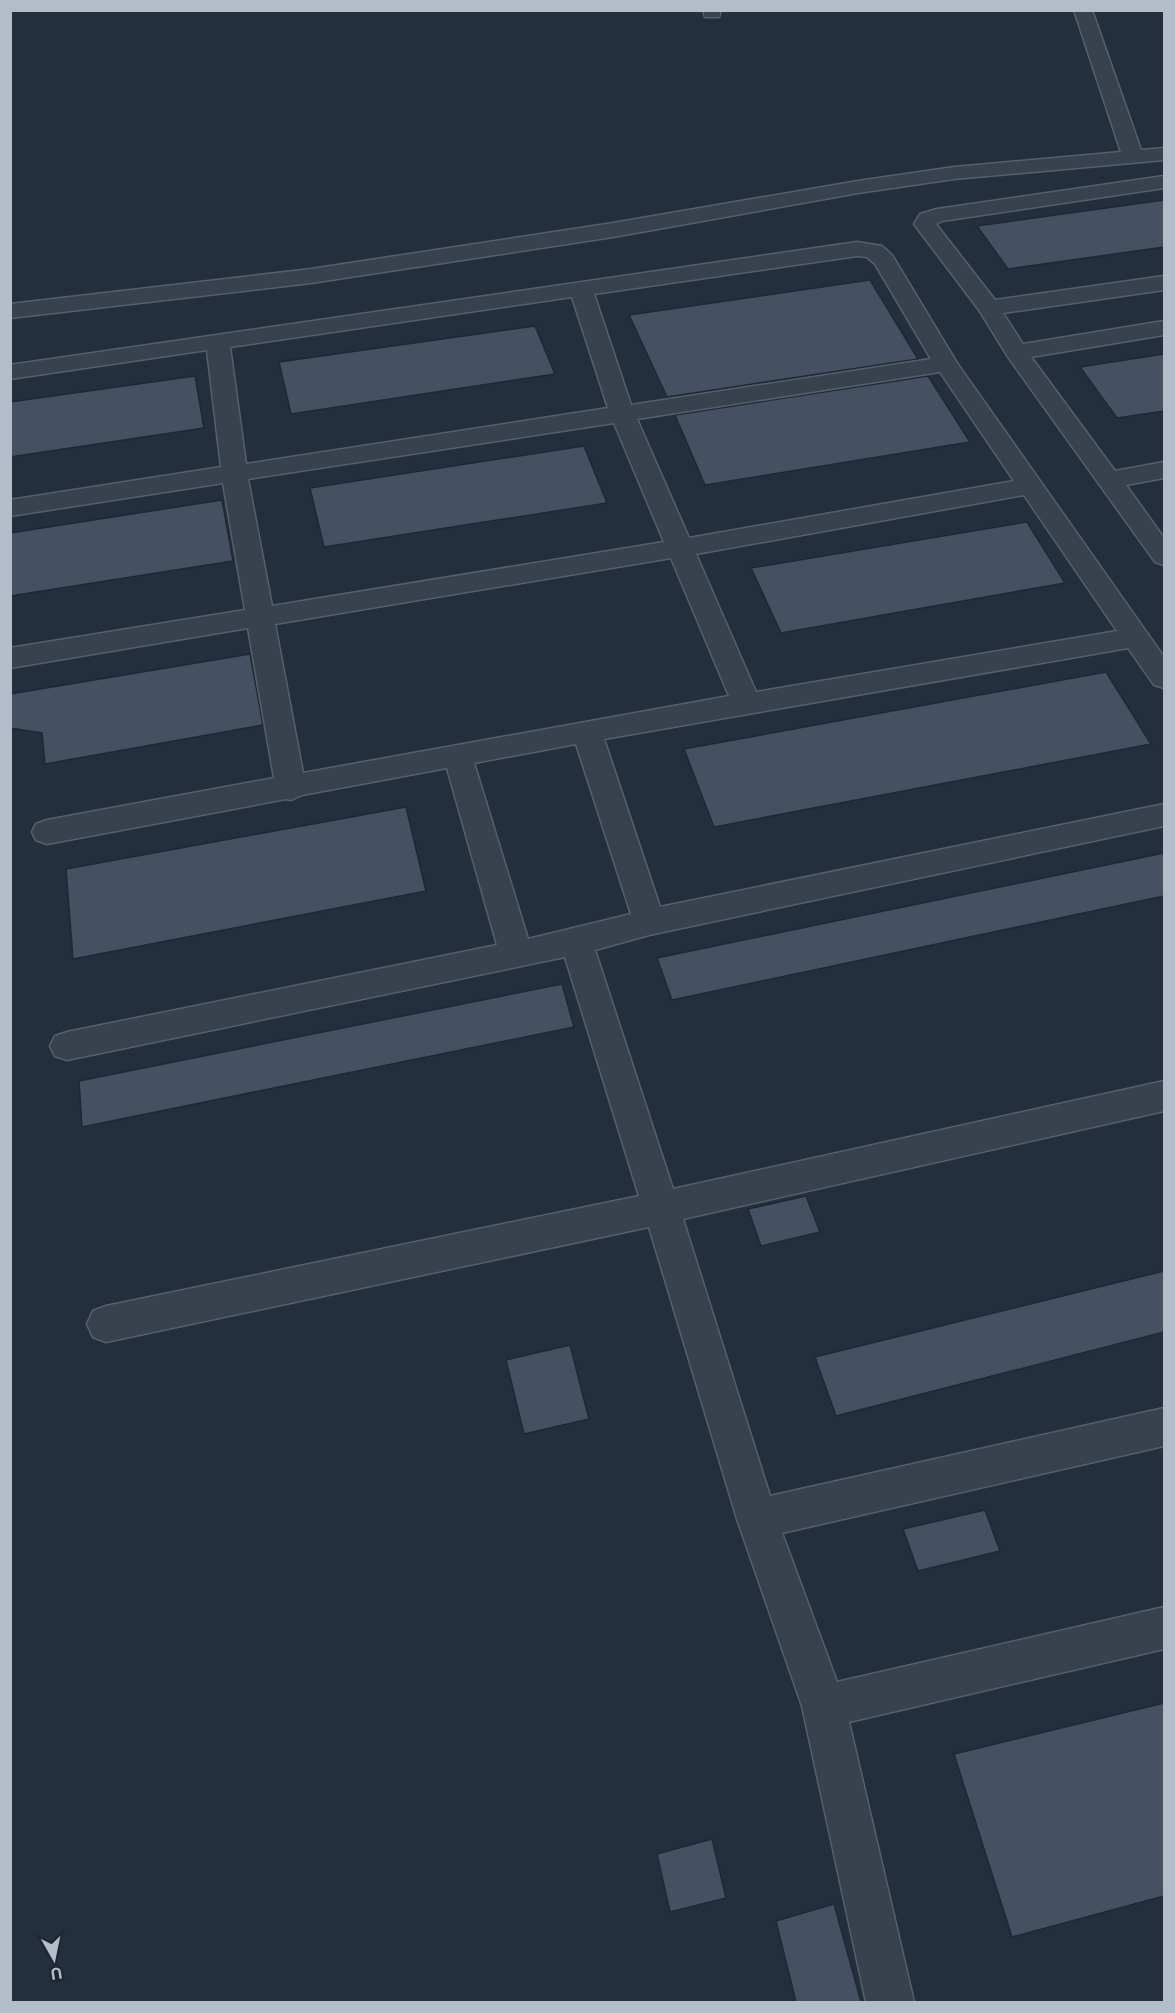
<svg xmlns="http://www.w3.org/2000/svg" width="1175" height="2013" font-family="'Open Sans',sans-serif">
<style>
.building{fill:#455162;stroke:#1f2835;stroke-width:1.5}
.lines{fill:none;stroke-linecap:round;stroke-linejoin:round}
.minor-casing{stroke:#565f6c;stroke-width:3}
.minor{fill:#38414e;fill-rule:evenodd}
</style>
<rect width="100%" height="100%" fill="#242f3e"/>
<g class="building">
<path d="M1164 200V247L1008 269 977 226Z"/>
<path d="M870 280 918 359 667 397 629 315Z"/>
<path d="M535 326 555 374 291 414 279 362Z"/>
<path d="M1164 354V411L1117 418 1080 367Z"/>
<path d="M195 376 204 428 10 457V402Z"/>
<path d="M928 376 970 442 705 485 675 415Z"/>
<path d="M584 446 607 503 324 547 310 488Z"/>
<path d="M222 500 233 561 10 596V533Z"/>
<path d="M1027 522 1065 583 781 633 751 568Z"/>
<path d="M250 654 263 725 45 764 42 733 10 728V694Z"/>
<path d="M1106 672 1151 744 714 827 684 749Z"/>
<path d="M406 807 426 891 73 959 66 869Z"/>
<path d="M1164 853V896L672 1000 657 958Z"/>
<path d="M562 984 574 1027 82 1127 79 1081Z"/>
<path d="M806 1196 820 1232 761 1246 748 1209Z"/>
<path d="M1164 1271V1332L836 1416 815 1357Z"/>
<path d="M570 1345 589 1419 524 1434 506 1360Z"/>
<path d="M985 1510 1000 1551 918 1571 903 1529Z"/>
<path d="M1164 1703V1896L1012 1937 954 1754Z"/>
<path d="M712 1839 726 1898 670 1912 657 1854Z"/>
<path d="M834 1904 861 2002H796L776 1921Z"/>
</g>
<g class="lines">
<defs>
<g id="minor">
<path d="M703 10H721L719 17H705Z"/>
<path d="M1074 10H1092L1141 150 1164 148V160L954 179 858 193 613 237 311 283 10 318V304L311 269 613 223 858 181 954 167 1121 152Z"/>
<path d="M1164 176V188L942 221 936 224 995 300 1164 276V290L1003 313 1023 344 1164 321V335L1031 357 1115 471 1164 462V478L1126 485 1164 538V565L1155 562 1008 357 979 310 914 224 920 214 937 209Z"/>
<path d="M857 242 882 246 892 255 957 363 1164 657V688L1154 685 1128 648 604 739 660 907 1164 804V826L649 935 595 950 673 1189 1164 1081V1111L683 1219 770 1496 1164 1408V1446L782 1533 837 1682 1164 1607V1649L849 1722 914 2002H866L802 1706 737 1519 649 1227 106 1342 93 1337 87 1324 93 1311 106 1306 639 1196 565 957 67 1060 55 1056 50 1046 55 1036 67 1032 497 945 447 768 302 795 291 800 286 799 47 844 36 840 32 832 36 824 47 820 274 778 248 628 10 668V648L245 610 223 483 10 516V500L221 467 207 350 10 379V365ZM857 256 867 257 875 264 931 359 631 405 594 294ZM572 297 608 408 246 464 230 347ZM940 372 1014 481 689 538 637 419ZM614 423 664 542 272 606 248 479ZM1024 495 1117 631 756 692 696 554ZM671 558 729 696 303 773 275 624ZM576 744 631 914 528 939 474 763Z"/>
</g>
</defs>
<use href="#minor" class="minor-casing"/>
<use href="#minor" class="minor"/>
</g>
<rect width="1175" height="2013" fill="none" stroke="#b4bcc9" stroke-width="24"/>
<g transform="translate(54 1959) rotate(171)" stroke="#1d2633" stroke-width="4.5" paint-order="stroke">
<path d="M0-4.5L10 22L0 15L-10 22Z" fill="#b4bcc9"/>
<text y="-9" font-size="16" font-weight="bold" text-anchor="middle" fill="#b4bcc9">U</text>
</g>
</svg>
